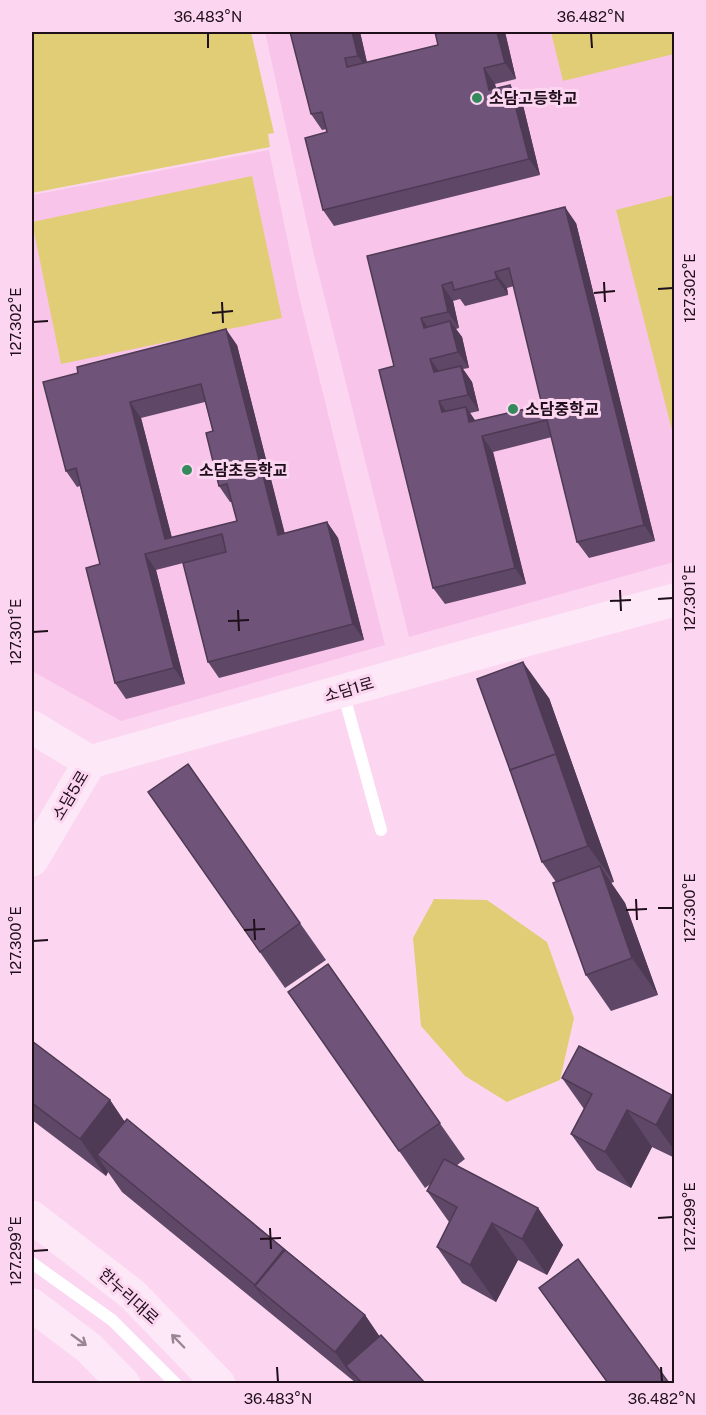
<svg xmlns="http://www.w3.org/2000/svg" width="706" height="1415" font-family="'Public Sans','Noto Sans KR',sans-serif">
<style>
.built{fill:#f9c4ea}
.green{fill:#e1cd76}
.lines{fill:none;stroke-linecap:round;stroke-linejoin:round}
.lane{stroke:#fff;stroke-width:12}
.secondary{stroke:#fde8f7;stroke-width:33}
.wall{fill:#5f4767;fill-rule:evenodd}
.shaded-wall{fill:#4e3a54}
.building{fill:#6f5378;stroke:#4e3a54;stroke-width:1.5;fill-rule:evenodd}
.oneway{stroke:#998694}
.ticks{fill:none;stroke:#1f0f1b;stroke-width:2}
.poi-dot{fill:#358a5d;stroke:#fcd6f0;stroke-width:2}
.labels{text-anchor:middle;stroke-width:6;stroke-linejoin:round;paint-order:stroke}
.poi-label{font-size:16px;font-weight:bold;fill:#1f0f1b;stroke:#fcd6f0;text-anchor:start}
.street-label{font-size:16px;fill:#1f0f1b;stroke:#fcd6f0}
.neatline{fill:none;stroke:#1f0f1b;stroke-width:2}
.ticks-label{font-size:15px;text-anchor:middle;fill:#1f0f1b}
</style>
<rect width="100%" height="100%" fill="#fcd6f0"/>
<g class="built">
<path d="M265 32H674V562L409 637 314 255Z"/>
<path d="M269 150 299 296 385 645 121 721 32 671V195Z"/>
</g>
<g class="green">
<path d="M32 32H251L274 133 268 134 270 147 32 193Z"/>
<path d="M551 32H674V54L563 81Z"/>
<path d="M252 176 282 318 61 364 32 222Z"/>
<path d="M674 195V438L616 210Z"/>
<path d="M434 899 487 900 547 942 574 1018 560 1080 507 1102 465 1076 421 1026 413 938Z"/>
</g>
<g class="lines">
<g class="lane">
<path d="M343 692 381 830"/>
<path d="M32 1263 112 1320 176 1384"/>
</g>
<g class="secondary">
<path d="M32 727 90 762 460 658 674 600"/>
<path d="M32 860 90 762"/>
<path d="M32 1217 132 1294 219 1384"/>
<path d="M32 1305 89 1348 124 1384"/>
</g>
</g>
<g class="wall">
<path d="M290 32H360L367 62 505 32 516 79 495 84 496 88 510 85 522 101 540 175 334 226 323 210 327 132V129L322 130 311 114Z"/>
<path d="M576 223 655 541 589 558 577 542 552 437 493 452 526 584 445 604 433 588 394 366 367 256ZM514 286 542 405 475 421 470 413 479 411 472 382 463 369 469 368 462 337 456 329 459 328 453 301 460 299 465 306 508 295 507 288Z"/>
<path d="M237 345 285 534 327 522 338 538 364 640 219 678 208 662 226 552 156 570 185 684 126 699 115 683 100 564 80 486 77 487 66 471 78 373ZM205 402 213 431 219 486 230 502H232L237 521 172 538 141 418Z"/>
<path d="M549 698 614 882 611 883 625 903 658 995 611 1011 586 975 556 882 542 862Z"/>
<path d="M188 764 326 960 285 988 148 792Z"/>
<path d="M328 964 465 1159 456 1166 538 1208 563 1245 547 1275 518 1260 496 1302 462 1283 437 1247 449 1222 427 1191 432 1183 425 1188 288 992Z"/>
<path d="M32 1041 110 1100 124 1121 127 1119 365 1315 379 1336 425 1383H356L122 1192 108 1172 106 1176 32 1120Z"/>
<path d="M562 1078 672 1095 675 1098V1158L652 1147 631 1188 597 1170 571 1134 584 1109Z"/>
</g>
<g class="shaded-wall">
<path d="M352 32H360L369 72 358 56Z"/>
<path d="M497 32H505L516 79 505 63Z"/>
<path d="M484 68 495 84 500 106 489 90Z"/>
<path d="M510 85 522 101 540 175 529 159Z"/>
<path d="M565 207 576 223 655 541 644 525Z"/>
<path d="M495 272 507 288 508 295 497 279Z"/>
<path d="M442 285 453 301 459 328 448 312Z"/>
<path d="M421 318 433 334 424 328Z"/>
<path d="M450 321 462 337 469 368 458 352Z"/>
<path d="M226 329 237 345 289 551 278 535Z"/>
<path d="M430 359 442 375 434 372Z"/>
<path d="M461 366 472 382 479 411 468 395Z"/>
<path d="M439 401 450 417 442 412Z"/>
<path d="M130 402 141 418 174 546 165 539Z"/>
<path d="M466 407 477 423 469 422Z"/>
<path d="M482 436 493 452 526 584 515 568Z"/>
<path d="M327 522 338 538 364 640 353 624Z"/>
<path d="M145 554 156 570 185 684 174 668Z"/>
<path d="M523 662 549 698 614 882 588 846Z"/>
<path d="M600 866 625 903 658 995 632 958Z"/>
<path d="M672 1095 675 1098V1151L656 1125Z"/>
<path d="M110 1100 135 1137 97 1155 108 1172 106 1176 80 1139Z"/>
<path d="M627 1110 652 1147 631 1188 605 1152Z"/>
<path d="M538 1208 563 1245 547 1275 522 1239Z"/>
<path d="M492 1223 518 1260 496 1302 470 1265Z"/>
<path d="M284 1249 310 1285 255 1286 280 1322 255 1285Z"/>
<path d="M365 1315 389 1350 346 1366 357 1383 335 1352Z"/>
</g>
<g class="building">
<path d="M290 32H352L358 56 345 58 347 67 438 45 435 32H497L505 63 484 68 489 90 510 85 529 159 323 210 305 138 327 132 322 112 311 114Z"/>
<path d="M565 207 644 525 577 542 547 420 482 436 515 568 433 588 379 370 394 366 367 256ZM509 268 542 405 469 422 466 407 442 412 439 401 468 395 461 366 434 372 430 359 458 352 450 321 424 328 421 318 448 312 442 285 452 282 454 290 497 279 495 272Z"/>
<path d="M226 329 278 535 327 522 353 624 208 662 183 563 226 552 222 534 145 554 174 668 115 683 86 568 100 564 76 468 66 471 43 382 78 373 77 367ZM201 384 213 431 206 433 219 486 227 484 237 521 165 539 130 402Z"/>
<path d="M523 662 556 754 510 770 477 679Z"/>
<path d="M556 754 588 846 542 862 510 770Z"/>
<path d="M188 764 300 923 260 952 148 792Z"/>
<path d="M600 866 632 958 586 975 553 883Z"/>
<path d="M328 964 440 1123 399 1151 288 992Z"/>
<path d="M32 1041 110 1100 80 1139 32 1103Z"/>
<path d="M579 1046 672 1095 656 1125 627 1110 605 1152 571 1134 592 1094 562 1078Z"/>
<path d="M127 1119 284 1249 255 1285 97 1155Z"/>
<path d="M444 1159 538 1208 522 1239 492 1223 470 1265 437 1247 457 1207 427 1191Z"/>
<path d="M285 1250 365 1315 335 1352 255 1286Z"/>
<path d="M578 1259 669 1383H608L539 1288Z"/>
<path d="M381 1335 425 1383H362L346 1366Z"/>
</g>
<defs><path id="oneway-shaft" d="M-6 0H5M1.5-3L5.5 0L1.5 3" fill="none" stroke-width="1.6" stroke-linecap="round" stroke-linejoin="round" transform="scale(1.5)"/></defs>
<g class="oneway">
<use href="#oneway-shaft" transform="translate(79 1340) rotate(36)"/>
<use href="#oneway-shaft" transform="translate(178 1341) rotate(-134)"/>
</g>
<path class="ticks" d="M208 33V48M591 33 592 48M604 282 605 302M658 289 673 288M594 293 615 291M222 302 223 323M212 313 233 311M33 322 48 321M620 590 621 611M658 599 673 598M610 601 631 600M238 610 239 631M228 621 249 620M33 632 48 631M636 899 637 920M658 908H673M626 910 647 909M254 919 255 940M244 930 265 929M33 941 48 940M658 1218 673 1217M270 1228 271 1249M260 1239 281 1238M33 1251 48 1250M277 1367 278 1382M661 1367 662 1382"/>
<g class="poi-dot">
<circle cx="477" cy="98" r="6"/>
<circle cx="513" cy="409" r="6"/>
<circle cx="187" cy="470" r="6"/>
</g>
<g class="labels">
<g class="poi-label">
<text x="489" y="104">소담고등학교</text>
<text x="525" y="415">소담중학교</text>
<text x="199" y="476">소담초등학교</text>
</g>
<g class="street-label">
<text transform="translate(349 689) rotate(-16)" y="6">소담1로</text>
<text transform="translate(70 795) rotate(-59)" y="6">소담5로</text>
<text transform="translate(129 1296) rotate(42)" y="6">한누리대로</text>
</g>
</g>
<rect width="706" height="1415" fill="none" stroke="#fcd6f0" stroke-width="66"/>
<rect x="33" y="33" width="640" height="1349" class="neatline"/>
<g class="ticks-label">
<text x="208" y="22">36.483°N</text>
<text x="591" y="22">36.482°N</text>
<text transform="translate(690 288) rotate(-90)" y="5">127.302°E</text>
<text transform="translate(16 322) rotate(-90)" y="5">127.302°E</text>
<text transform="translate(690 598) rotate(-90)" y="5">127.301°E</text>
<text transform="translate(16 632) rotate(-90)" y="5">127.301°E</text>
<text transform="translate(690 908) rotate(-90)" y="5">127.300°E</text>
<text transform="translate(16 941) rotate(-90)" y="5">127.300°E</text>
<text transform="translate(690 1217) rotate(-90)" y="5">127.299°E</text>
<text transform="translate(16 1251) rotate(-90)" y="5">127.299°E</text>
<text x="278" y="1404">36.483°N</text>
<text x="662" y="1404">36.482°N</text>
</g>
</svg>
